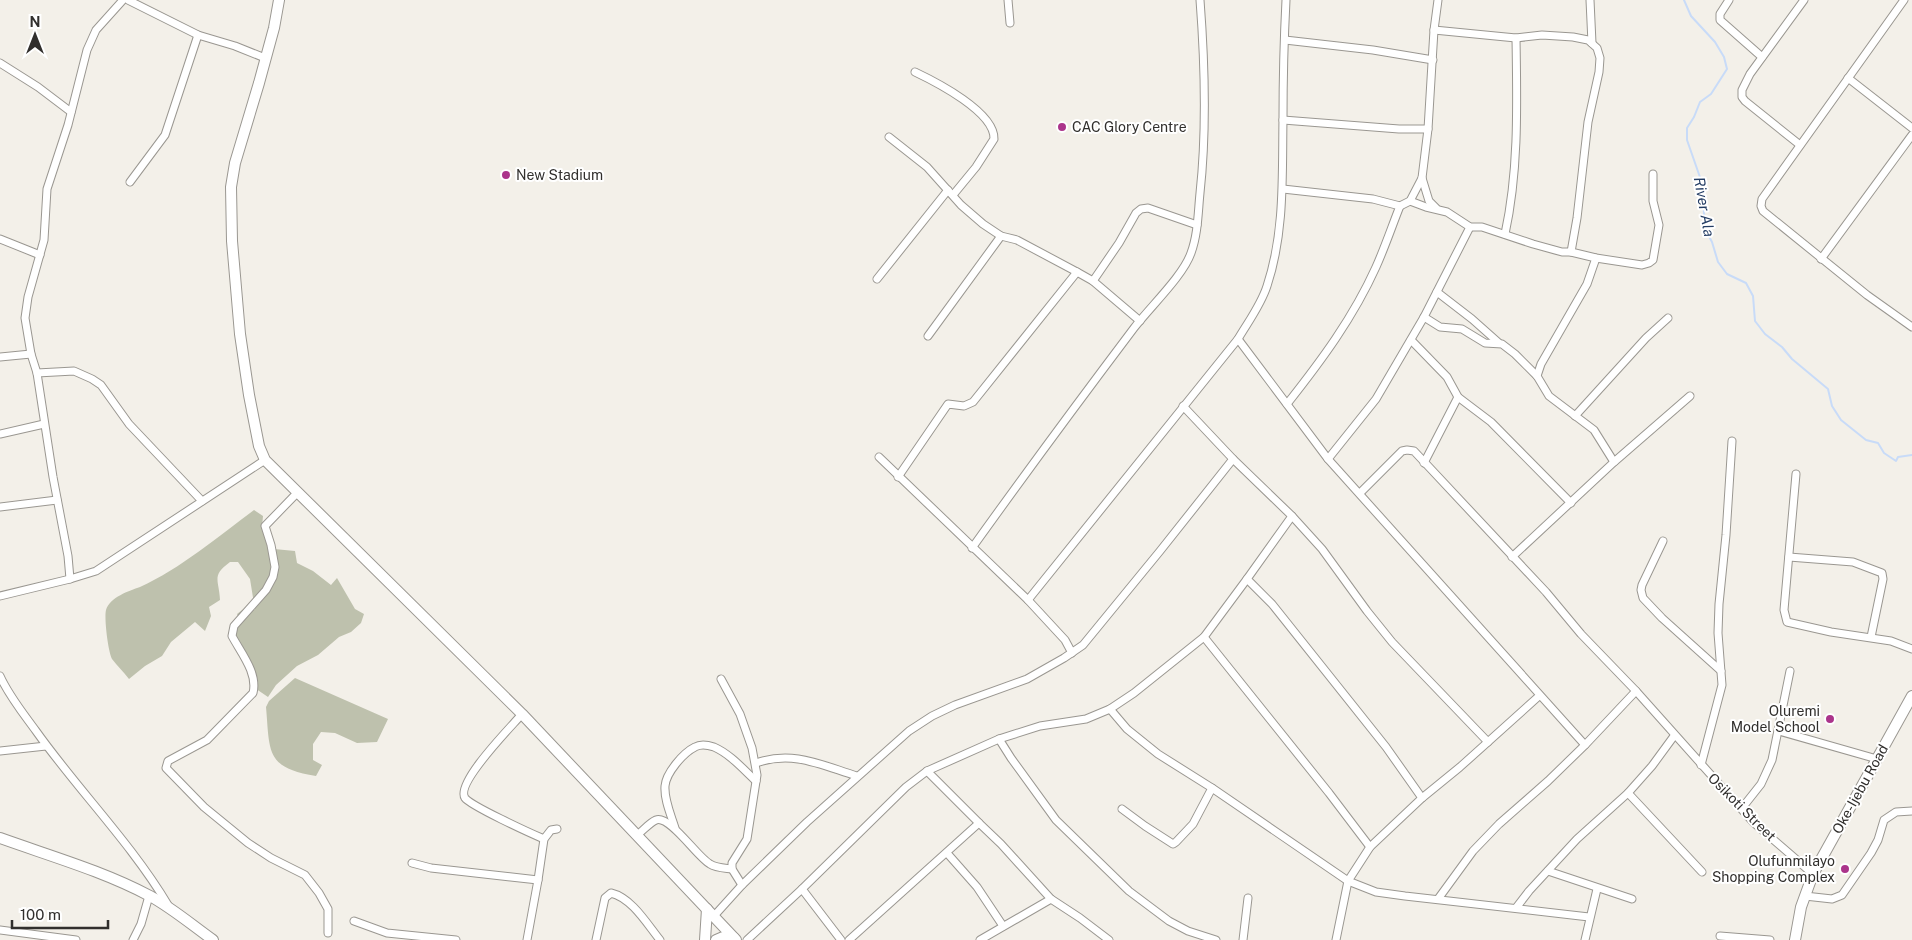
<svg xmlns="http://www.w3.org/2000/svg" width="1912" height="940" font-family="'Public Sans',sans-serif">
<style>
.green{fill:#bec1ad}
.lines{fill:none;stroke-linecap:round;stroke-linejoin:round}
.stream{stroke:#c8dbf8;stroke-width:2}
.street-casing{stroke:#9a9791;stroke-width:9}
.secondary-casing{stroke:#9a9791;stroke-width:12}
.street{stroke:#fff;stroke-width:7}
.secondary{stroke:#fff;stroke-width:10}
.poi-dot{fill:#ab348b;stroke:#fff;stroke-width:2}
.labels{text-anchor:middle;stroke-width:4;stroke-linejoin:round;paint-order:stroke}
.poi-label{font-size:14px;fill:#312f2d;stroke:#fff;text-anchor:start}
.street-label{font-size:14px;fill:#312f2d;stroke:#fff}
.water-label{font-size:15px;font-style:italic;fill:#243d64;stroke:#fff}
</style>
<rect width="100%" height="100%" fill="#f3f0e9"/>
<g class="green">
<path d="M254 510 263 516 262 527 269 553 274 549 295 551 297 563 313 571 331 585 337 578 355 609 364 614 361 623 351 632 339 637 318 655 297 666 276 685 268 697 252 686 250 666 237 642 235 630 241 624 237 614 246 607 255 610 250 579 238 562H230C211 576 219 579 220 600L209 607 211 616 205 631 195 622 171 642 162 656 145 666 129 679C124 672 117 666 112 659 108 651 104 618 106 610 110 597 129 591 140 587 180 569 219 536 254 510Z"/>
<path d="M295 678 388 719 377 742 357 743 335 733 321 732 313 744V760L322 765 316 776C265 768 270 751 266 707L269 701Z"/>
</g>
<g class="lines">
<path class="stream" d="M1684 0 1691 16 1715 42 1724 57 1727 69 1711 94 1700 102 1694 117 1687 128V140L1702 183 1705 229 1712 242 1718 262 1727 274 1746 283 1753 296 1755 321 1765 334 1782 347 1792 359 1828 389 1832 406 1841 420 1866 440 1878 443 1884 453 1896 461 1898 457 1912 455"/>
<defs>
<g id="street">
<path d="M128 0 198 35 235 46 265 58"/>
<path d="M1008 0 1010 23"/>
<path d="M1590 0 1592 43"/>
<path d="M1729 0 1720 14V20L1762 57"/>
<path d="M1904 0 1762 199 1761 206 1763 211 1867 295 1912 327"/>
<path d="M1434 30 1516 38 1542 35 1573 37 1588 40 1597 48 1600 58 1599 72 1588 122 1577 218 1571 252"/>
<path d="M1285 40 1373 50 1433 60"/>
<path d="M0 63 38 87 71 112"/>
<path d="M915 72C936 82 995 112 994 139L976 167 953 195"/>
<path d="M1848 78 1912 128"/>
<path d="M1283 120 1399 129H1428"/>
<path d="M889 137 927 167 961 205 983 224 1001 236 1017 240 1077 272 1093 281 1140 321"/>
<path d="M1800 145 1745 101 1742 97V90L1750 74 1804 0"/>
<path d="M1422 178 1429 201 1436 208"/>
<path d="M130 182 165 135 198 35"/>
<path d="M1283 189 1373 199 1400 206 1410 201 1422 178 1428 129 1434 30 1438 0"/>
<path d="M1410 201 1426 207 1447 212 1470 227H1482L1533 244 1562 252H1571L1596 258 1642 265 1649 263 1653 260 1659 225 1653 201V174"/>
<path d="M1505 234C1519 170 1517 103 1516 38"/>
<path d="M0 239 40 255"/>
<path d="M1821 259 1912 135"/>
<path d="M877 279 948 190"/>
<path d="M1093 281 1119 243 1136 213 1141 209 1148 208 1197 225"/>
<path d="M1437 292 1472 319 1499 343"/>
<path d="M1424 317 1440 327 1462 329 1485 343 1502 344 1515 354 1537 376 1549 396 1594 430 1614 462"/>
<path d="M928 336 1001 236"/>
<path d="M1238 339 1328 459 1585 745"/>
<path d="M1411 340 1447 377 1458 397 1491 422 1571 503"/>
<path d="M0 357 31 354"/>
<path d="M37 373 74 371 92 379 101 385 129 424 202 501"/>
<path d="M1537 376 1541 364 1587 284 1596 258"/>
<path d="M1287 404C1321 361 1353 318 1376 267 1385 247 1392 226 1400 206"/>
<path d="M1183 406 1233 459 1292 516 1322 549 1367 611 1392 642 1488 742"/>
<path d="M1575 416 1646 338 1668 318"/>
<path d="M0 434 44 424"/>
<path d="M879 457 1028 600 1065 640 1072 653"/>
<path d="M1328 459 1376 399 1424 317 1470 227"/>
<path d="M1424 463 1458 397"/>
<path d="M1796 474 1784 610 1787 622 1831 632 1891 641 1912 649"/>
<path d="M898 477 948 404 964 406 973 402 1077 272"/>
<path d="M297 493 265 526 271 545 275 567 273 577 266 590 234 626 232 636C241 653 258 673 253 693L207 740 168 761 166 768 204 807 248 843 271 858 305 875 319 893 328 909V933"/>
<path d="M1360 493 1402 451 1407 450 1414 451 1546 592 1581 634 1636 691"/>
<path d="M0 507 57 500"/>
<path d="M1663 541 1642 585 1641 590 1643 598 1662 618 1721 671"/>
<path d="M972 548C1025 474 1079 401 1134 328 1150 307 1183 276 1191 253 1198 234 1198 213 1200 193 1207 129 1205 65 1200 0"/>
<path d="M1512 557 1614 462 1690 396"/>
<path d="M1789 557 1853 562 1882 573 1883 579 1871 637"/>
<path d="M70 579 68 556 53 477 37 373 31 354 25 318 28 297 44 240 47 189 68 125 87 50 96 30 123 0"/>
<path d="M1247 579 1272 604 1386 747 1422 798"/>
<path d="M0 596 70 579 96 571 265 460"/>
<path d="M1028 600 1238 339C1248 322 1261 305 1267 286 1285 232 1282 174 1283 119 1283 79 1284 39 1286 0"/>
<path d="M1204 637 1329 793 1370 847"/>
<path d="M0 676C9 696 23 713 36 731 78 790 131 843 168 905"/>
<path d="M721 679 740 714 752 748 757 775 747 839 732 863V869L742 885"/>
<path d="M1110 709 1127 729 1158 754 1212 788 1348 881 1376 892 1405 896 1589 917"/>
<path d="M522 714C512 726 455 783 465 798 471 806 530 833 544 839"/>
<path d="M1779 731 1877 759"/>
<path d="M999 739 1011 758 1056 820 1129 891 1169 921 1188 931 1216 940"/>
<path d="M0 751 46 746"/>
<path d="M756 763C793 750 821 765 857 776"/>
<path d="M1701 765 1722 685 1718 633 1719 604 1726 535 1732 441"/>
<path d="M927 771 979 823"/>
<path d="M1628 793 1702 872"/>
<path d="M1742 808 1761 784 1772 760 1790 671"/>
<path d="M1122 809 1145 826 1173 844 1176 842 1193 824 1212 788"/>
<path d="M675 828C671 815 664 800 665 786 666 773 683 753 695 747 700 744 708 745 714 747 730 754 743 769 756 781"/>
<path d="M637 835C643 831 649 823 656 820 670 815 697 857 710 864 716 868 725 868 732 869"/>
<path d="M947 853 977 887 1003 926"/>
<path d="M412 863 431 868 538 880"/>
<path d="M1548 871 1632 899"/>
<path d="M802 889 906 787 927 771 999 739 1040 726 1086 719 1110 709 1134 693 1204 637 1247 579 1292 516"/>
<path d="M1805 896 1832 899 1842 895 1871 853 1878 840 1884 820 1896 812 1912 811"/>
<path d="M1438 899 1473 851 1499 824 1548 781 1585 745 1636 691 1753 822 1813 874"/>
<path d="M1516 908 1529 891 1577 839 1628 793 1652 766 1674 736"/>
<path d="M714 916 742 885 807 822 909 731 932 716 955 705 1027 679 1064 658 1083 645 1160 551 1233 459"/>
<path d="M354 921 387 933 456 940"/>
<path d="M0 930 76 940"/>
<path d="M1720 936 1770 940"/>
<path d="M133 940 141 924 149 896"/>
<path d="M527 940 538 880 544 839 551 830 557 829"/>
<path d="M596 940 605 898 611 893C632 898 647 924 660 940"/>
<path d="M747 940 802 889 841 940"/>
<path d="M849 940 979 823 1001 844 1051 899"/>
<path d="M980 940 1051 899 1080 918 1109 940"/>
<path d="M1243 940 1248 898"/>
<path d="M1336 940 1348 881 1370 847 1422 798 1460 767 1539 696"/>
<path d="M1585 940 1597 889"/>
</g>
<g id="secondary">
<path d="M279 0 274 28 259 83 235 163 231 187 232 241 240 334 249 395 259 446 265 460 522 714 736 940"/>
<path d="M0 838C50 856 103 871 150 896 172 908 192 925 213 940"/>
<path d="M705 940 707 909"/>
<path d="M716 940 723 937 734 938"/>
<path d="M1795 940 1801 907 1813 874 1912 696"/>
</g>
</defs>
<use href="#street" class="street-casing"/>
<use href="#secondary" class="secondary-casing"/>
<use href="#street" class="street"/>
<use href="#secondary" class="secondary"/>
</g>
<g class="poi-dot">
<circle cx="1062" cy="127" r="5"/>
<circle cx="506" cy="175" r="5"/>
<circle cx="1830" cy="719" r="5"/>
<circle cx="1845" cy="869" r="5"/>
</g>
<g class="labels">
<g class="poi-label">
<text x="1072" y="132">CAC Glory Centre</text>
<text x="516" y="180">New Stadium</text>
<text x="1820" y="716" text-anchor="end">Oluremi<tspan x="1820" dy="16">Model School</tspan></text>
<text x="1835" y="866" text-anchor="end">Olufunmilayo<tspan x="1835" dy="16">Shopping Complex</tspan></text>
</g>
<g class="street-label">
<text transform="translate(1860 789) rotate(-61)" y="5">Oke-Ijebu Road</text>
<text transform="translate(1742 807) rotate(45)" y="5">Osikoti Street</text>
</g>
<g class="water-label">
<text transform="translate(1704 207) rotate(80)" y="5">River Ala</text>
</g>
</g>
<g transform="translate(35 35)" stroke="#ffffff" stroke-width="4" paint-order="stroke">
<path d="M0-4L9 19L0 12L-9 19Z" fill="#312f2d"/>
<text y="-8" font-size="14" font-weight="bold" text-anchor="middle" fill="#312f2d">N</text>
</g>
<path d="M12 920v8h96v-8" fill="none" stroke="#312f2d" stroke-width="2.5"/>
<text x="20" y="920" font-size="15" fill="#312f2d" stroke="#ffffff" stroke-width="4" paint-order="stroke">100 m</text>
</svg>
